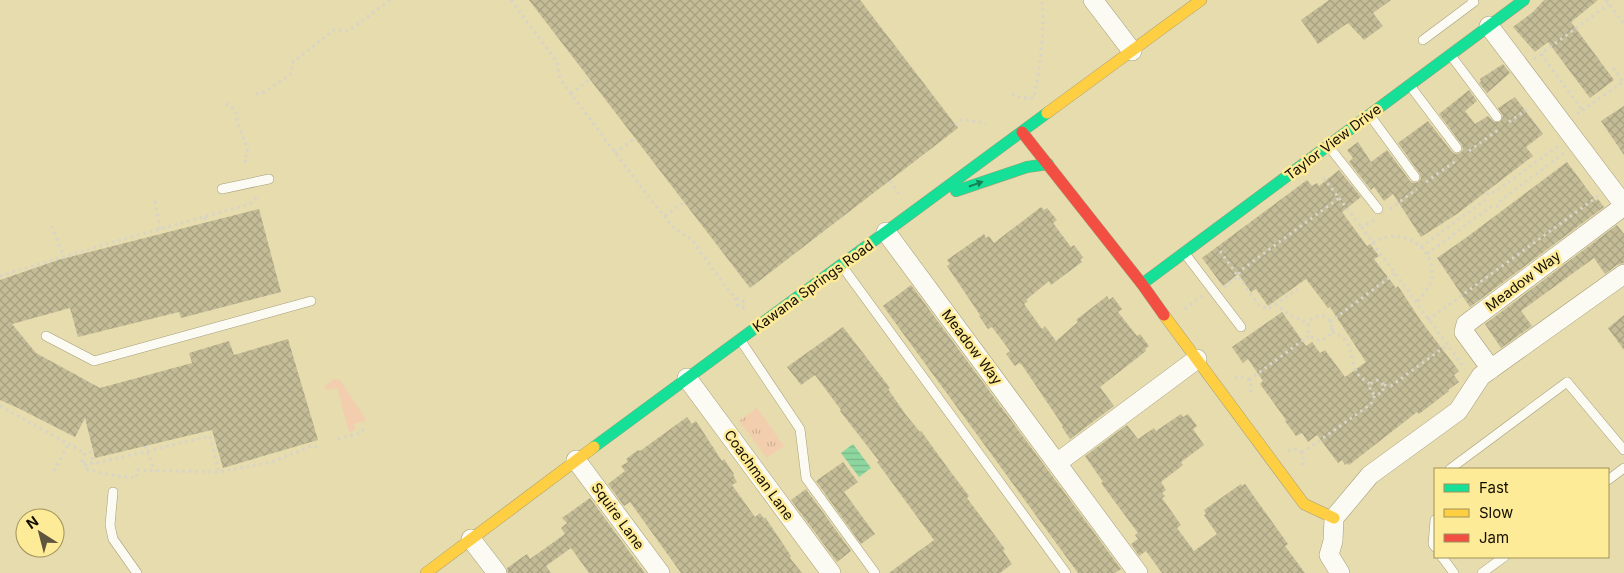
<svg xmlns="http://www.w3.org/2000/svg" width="1624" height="573" font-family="Inter,sans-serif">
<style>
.grass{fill:#f2ceaf}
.park{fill:url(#park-tufts)}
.water{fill:url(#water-rules)}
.building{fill:url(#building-cross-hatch)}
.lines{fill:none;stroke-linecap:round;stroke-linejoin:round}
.lane-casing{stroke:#a59d78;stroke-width:10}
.street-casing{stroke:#a59d78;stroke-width:20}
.fast-casing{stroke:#a59d78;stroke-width:12}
.slow-casing{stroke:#a59d78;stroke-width:12}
.jam-casing{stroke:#a59d78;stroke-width:12}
.path{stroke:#d8d4c6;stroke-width:3;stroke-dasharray:2.5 4;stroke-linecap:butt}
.lane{stroke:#fbfaf3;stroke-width:9}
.street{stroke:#fbfaf3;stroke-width:19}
.fast{stroke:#16e098;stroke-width:11}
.slow{stroke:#ffcf43;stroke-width:11}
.jam{stroke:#f24e42;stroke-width:11}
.oneway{fill:#158154}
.labels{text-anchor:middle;stroke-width:5;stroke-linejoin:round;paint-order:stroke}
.street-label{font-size:14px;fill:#130d00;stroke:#fdeb97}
</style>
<defs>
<pattern id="park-tufts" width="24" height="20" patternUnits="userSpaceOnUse" patternTransform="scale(1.25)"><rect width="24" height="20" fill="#f2ceaf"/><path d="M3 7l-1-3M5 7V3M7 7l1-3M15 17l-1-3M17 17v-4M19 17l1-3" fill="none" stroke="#cfb095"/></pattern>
<pattern id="water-rules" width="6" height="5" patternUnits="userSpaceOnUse" patternTransform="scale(1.25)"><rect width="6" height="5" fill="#8dd69f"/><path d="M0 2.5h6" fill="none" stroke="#79b687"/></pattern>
<pattern id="building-cross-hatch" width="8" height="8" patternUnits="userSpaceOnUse" patternTransform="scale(1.25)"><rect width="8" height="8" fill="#c3bc97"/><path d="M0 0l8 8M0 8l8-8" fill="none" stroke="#a7a080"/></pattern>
</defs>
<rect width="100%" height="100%" fill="#e6dcae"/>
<path class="grass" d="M335 379 340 380 364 416 366 421 354 424 355 430 349 432 337 388 327 390 324 387 326 385Z"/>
<path class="park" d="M757 408 784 446 767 458 739 421Z"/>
<path class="water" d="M853 444 871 468 859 477 841 453Z"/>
<g class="building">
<path d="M529 0H860L958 128 750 288Z"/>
<path d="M1329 0H1391L1373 13 1383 26 1364 40 1348 23 1318 44 1301 20Z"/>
<path d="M1544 0H1598L1571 22 1614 80 1590 98 1548 42 1535 52 1513 27 1533 12Z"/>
<path d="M1503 64 1510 73 1487 93 1479 83 1481 81 1480 79Z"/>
<path d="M1469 90 1477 101 1465 111 1475 124 1488 116 1494 122H1500L1503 116 1498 108 1515 97 1543 134 1526 147 1533 156 1457 214 1421 237 1393 194 1384 201 1374 187 1371 190 1349 162 1353 158 1347 150 1358 142 1371 162 1387 150 1410 181 1413 183 1418 182 1421 179 1420 174 1398 143 1428 121 1452 152 1455 154 1460 153 1463 150 1462 145 1439 114Z"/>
<path d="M1624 106V155L1601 121Z"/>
<path d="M1567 162 1596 201 1598 199 1604 207 1470 307 1437 258 1467 237Z"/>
<path d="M1339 170 1361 197 1342 212 1367 246 1370 244 1379 256 1374 259 1396 288 1398 286 1421 321 1459 371 1454 375 1459 382 1448 390 1449 391 1419 414 1417 412 1349 465 1347 463 1345 465 1342 460 1338 463 1317 435 1308 442 1302 433 1296 436 1285 421 1286 420 1260 384 1263 381 1248 359 1243 363 1232 347 1282 312 1306 346 1312 342 1320 353 1325 350 1345 377 1366 362 1330 307 1328 308 1306 279 1268 306 1256 289 1251 292 1238 274 1223 286 1202 258 1307 180 1312 186 1317 183 1319 186Z"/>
<path d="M1041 207 1044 210 1047 208 1057 220 1053 223 1071 247 1074 245 1083 257 1080 260 1082 262 1051 285 1049 281 1026 300 1028 301 1024 304 1042 329 1045 326 1056 341 1078 322 1076 320 1107 296 1109 300 1113 297 1122 309 1118 312 1137 336 1140 334 1149 346 1145 349 1146 351 1100 387 1114 406 1070 439 1062 427 1063 426 1022 365 1019 363 1015 366 1006 354 1010 351 992 327 988 329 979 316 980 315 947 266 950 264 947 260 984 234 986 238 989 236 994 243Z"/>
<path d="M259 209 281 292 181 318 179 312 78 337 70 308 12 324 36 353 100 388 192 363 189 353 229 341 234 355 288 339 318 440 223 468 212 430 95 458 85 418 75 437 18 408 0 400V280L58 260Z"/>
<path d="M1617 225 1624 234V263L1617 265 1605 274 1594 258 1521 311 1532 326 1501 348 1485 324Z"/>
<path d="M911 285 1121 569 1115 573H1078L883 306Z"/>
<path d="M1624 315V350L1608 328Z"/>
<path d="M843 327 890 388 888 389 906 415 920 432 921 431 950 471 969 496 967 498 1005 549 1003 551 1012 564 1000 573H889L934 540 877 462 879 461 840 411 841 410 815 375 801 385 787 367Z"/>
<path d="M1181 414 1183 417 1188 414 1197 426 1193 429 1204 445 1181 462 1183 465 1161 482 1166 490 1162 493 1165 496 1162 498 1181 525 1177 528 1194 551 1217 534 1204 515 1206 514 1204 510 1241 484 1242 486 1245 484 1288 544 1285 546 1305 573H1162L1146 551 1139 556 1131 544 1138 539 1135 535 1138 533 1101 483 1103 482 1085 456 1127 425 1138 439 1154 428 1156 431Z"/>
<path d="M687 417 692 424 696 421 722 461 724 459 734 474 733 475 737 482 732 485 755 517 760 513 764 519 765 517 791 556 790 558 802 573H681L630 502 624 506 608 484 625 471 621 466 628 462 626 459 638 450 640 451Z"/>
<path d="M843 462 858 482 844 492 875 534 861 544 816 481Z"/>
<path d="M806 489 851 551 837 562 791 500Z"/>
<path d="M590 498 645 573H589L571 548 546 566 551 573H508L507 568 527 554 530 559 565 534 561 528 567 523 562 518Z"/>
</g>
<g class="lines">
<defs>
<g id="lane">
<path d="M1423 40 1474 2 1472 0"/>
<path d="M1452 57 1497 117"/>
<path d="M1411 87 1457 148"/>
<path d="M1371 117 1415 177"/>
<path d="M1330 148 1378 209"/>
<path d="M222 189 269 179"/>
<path d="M1186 255 1241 327"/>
<path d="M842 266 1066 573"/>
<path d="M46 336 94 361 311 301"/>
<path d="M741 341 800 429 806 478 875 573"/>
<path d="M1450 469 1567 382 1624 450"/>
<path d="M1608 480 1624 468"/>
<path d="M113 492 110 525 113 539 137 573"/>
<path d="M1435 520 1433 544 1435 547"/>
<path d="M1442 557 1454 573"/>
<path d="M1482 573 1504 557"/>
</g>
<g id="street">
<path d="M1093 0 1132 51"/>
<path d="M1489 26 1624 205"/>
<path d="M886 232 1138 573"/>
<path d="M1491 369 1464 332 1466 324 1624 206"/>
<path d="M687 378 831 573"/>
<path d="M576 460 660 573"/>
<path d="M1057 463 1197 359"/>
<path d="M471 539 497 573"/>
<path d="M1340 573 1329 555 1333 541 1334 518 1370 475 1458 411 1481 376 1624 274"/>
</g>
<g id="fast">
<path d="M956 191 1027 167 1048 164"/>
<path d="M1142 284 1524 0"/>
<path d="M594 447 1047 113"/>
</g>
<g id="slow">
<path d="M1047 113 1201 0"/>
<path d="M1164 315 1304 504 1334 518"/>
<path d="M426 573 594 447"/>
</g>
<path id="jam" d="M1022 132 1142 284 1164 315"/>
</defs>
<use href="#lane" class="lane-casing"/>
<use href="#street" class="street-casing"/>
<use href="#fast" class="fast-casing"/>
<use href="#slow" class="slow-casing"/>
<use href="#jam" class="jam-casing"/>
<g class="path">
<path d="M511 0 557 62 560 79 651 200 674 228 692 240 727 289 735 297 745 302"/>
<path d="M1606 0 1624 24"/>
<path d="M1541 54 1582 110"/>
<path d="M1534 59 1609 4"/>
<path d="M1613 68 1624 83"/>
<path d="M256 94 264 92 292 73V63L334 30 348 31 390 0"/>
<path d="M571 94 590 79"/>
<path d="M1012 94 1021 98H1034C1040 68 1045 31 1042 0"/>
<path d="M226 104 231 106 236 112 237 121 246 145 248 154 244 158 247 165"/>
<path d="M1577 114 1624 81"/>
<path d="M1509 122 1530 107"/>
<path d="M955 125 961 120 980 122 986 125"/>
<path d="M1469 151 1498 130"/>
<path d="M615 153 635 138"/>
<path d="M890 181 900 195"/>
<path d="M1426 182 1457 160"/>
<path d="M1339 198 1362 228"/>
<path d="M155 201 160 229"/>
<path d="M1390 209 1417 189"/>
<path d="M665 216 684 202"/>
<path d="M205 217 206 223"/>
<path d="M1374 220 1362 228 1465 369"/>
<path d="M52 226 64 257"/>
<path d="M1373 243C1398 225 1435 245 1432 277 1431 287 1422 296 1416 303"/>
<path d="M1421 247 1485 200 1488 193 1495 192 1558 146"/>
<path d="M1220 251 1259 305 1268 309 1298 289"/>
<path d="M1427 254 1490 207 1498 206 1501 200 1564 153"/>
<path d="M0 276 106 244 250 204 257 197"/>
<path d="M1224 287 1238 276 1240 271 1339 198 1322 176"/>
<path d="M735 298 738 306 745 308"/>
<path d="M1275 304C1286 313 1296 319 1310 323"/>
<path d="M1185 309 1202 296"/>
<circle cx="1320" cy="328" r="12"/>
<path d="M1428 320 1597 197 1596 196"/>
<path d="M1330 322 1394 274"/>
<path d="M1332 332C1359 343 1346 360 1360 377 1363 379 1367 382 1370 384"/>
<path d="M1235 378 1241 376 1249 380 1252 389 1249 394"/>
<path d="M1249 380 1310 335"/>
<path d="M1384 385 1391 386 1447 345"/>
<path d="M0 406 85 453 81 463H97L210 436 219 472 272 462 311 446 321 447"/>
<path d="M338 439 361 433 365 428"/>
<path d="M145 446 155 471"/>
<path d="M90 451 94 464"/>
<path d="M1288 451 1297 449 1302 453 1304 461 1301 466"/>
<path d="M1302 453 1371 404 1375 395 1382 393 1384 385 1377 380 1370 384V391L1375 395"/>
<path d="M86 464 85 469 111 475 136 478 137 470 219 472"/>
<path d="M54 471 69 443"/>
</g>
<use href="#lane" class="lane"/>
<use href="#street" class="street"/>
<use href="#fast" class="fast"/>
<use href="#slow" class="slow"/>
<use href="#jam" class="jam"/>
</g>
<defs><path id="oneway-solid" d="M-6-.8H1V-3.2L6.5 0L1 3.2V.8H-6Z" transform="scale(1.25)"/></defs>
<use class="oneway" href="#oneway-solid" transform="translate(976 184) rotate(-19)"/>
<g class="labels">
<g class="street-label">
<text transform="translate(1333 142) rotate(-37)" y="5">Taylor View Drive</text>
<text transform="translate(1523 281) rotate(-37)" y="5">Meadow Way</text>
<text transform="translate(813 286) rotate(-36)" y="5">Kawana Springs Road</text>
<text transform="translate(972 347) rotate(53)" y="5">Meadow Way</text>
<text transform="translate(759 475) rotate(54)" y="5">Coachman Lane</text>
<text transform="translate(618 516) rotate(54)" y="5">Squire Lane</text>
</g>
</g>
<rect x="1434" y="468" width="175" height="90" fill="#fdeb97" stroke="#9f925b"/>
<rect x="1444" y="484" width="25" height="8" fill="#16e098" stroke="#9f925b"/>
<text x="1479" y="493" font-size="15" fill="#130d00">Fast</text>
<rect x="1444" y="509" width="25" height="8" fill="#ffcf43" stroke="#9f925b"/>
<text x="1479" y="518" font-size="15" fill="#130d00">Slow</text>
<rect x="1444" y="534" width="25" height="8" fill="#f24e42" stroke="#9f925b"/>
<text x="1479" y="543" font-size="15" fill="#130d00">Jam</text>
<g transform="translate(40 533) rotate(324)"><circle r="24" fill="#fdeb97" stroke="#9f925b"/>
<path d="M0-4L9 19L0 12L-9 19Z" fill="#5d553d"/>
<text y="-8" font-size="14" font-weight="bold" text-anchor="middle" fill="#130d00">N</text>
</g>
</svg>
